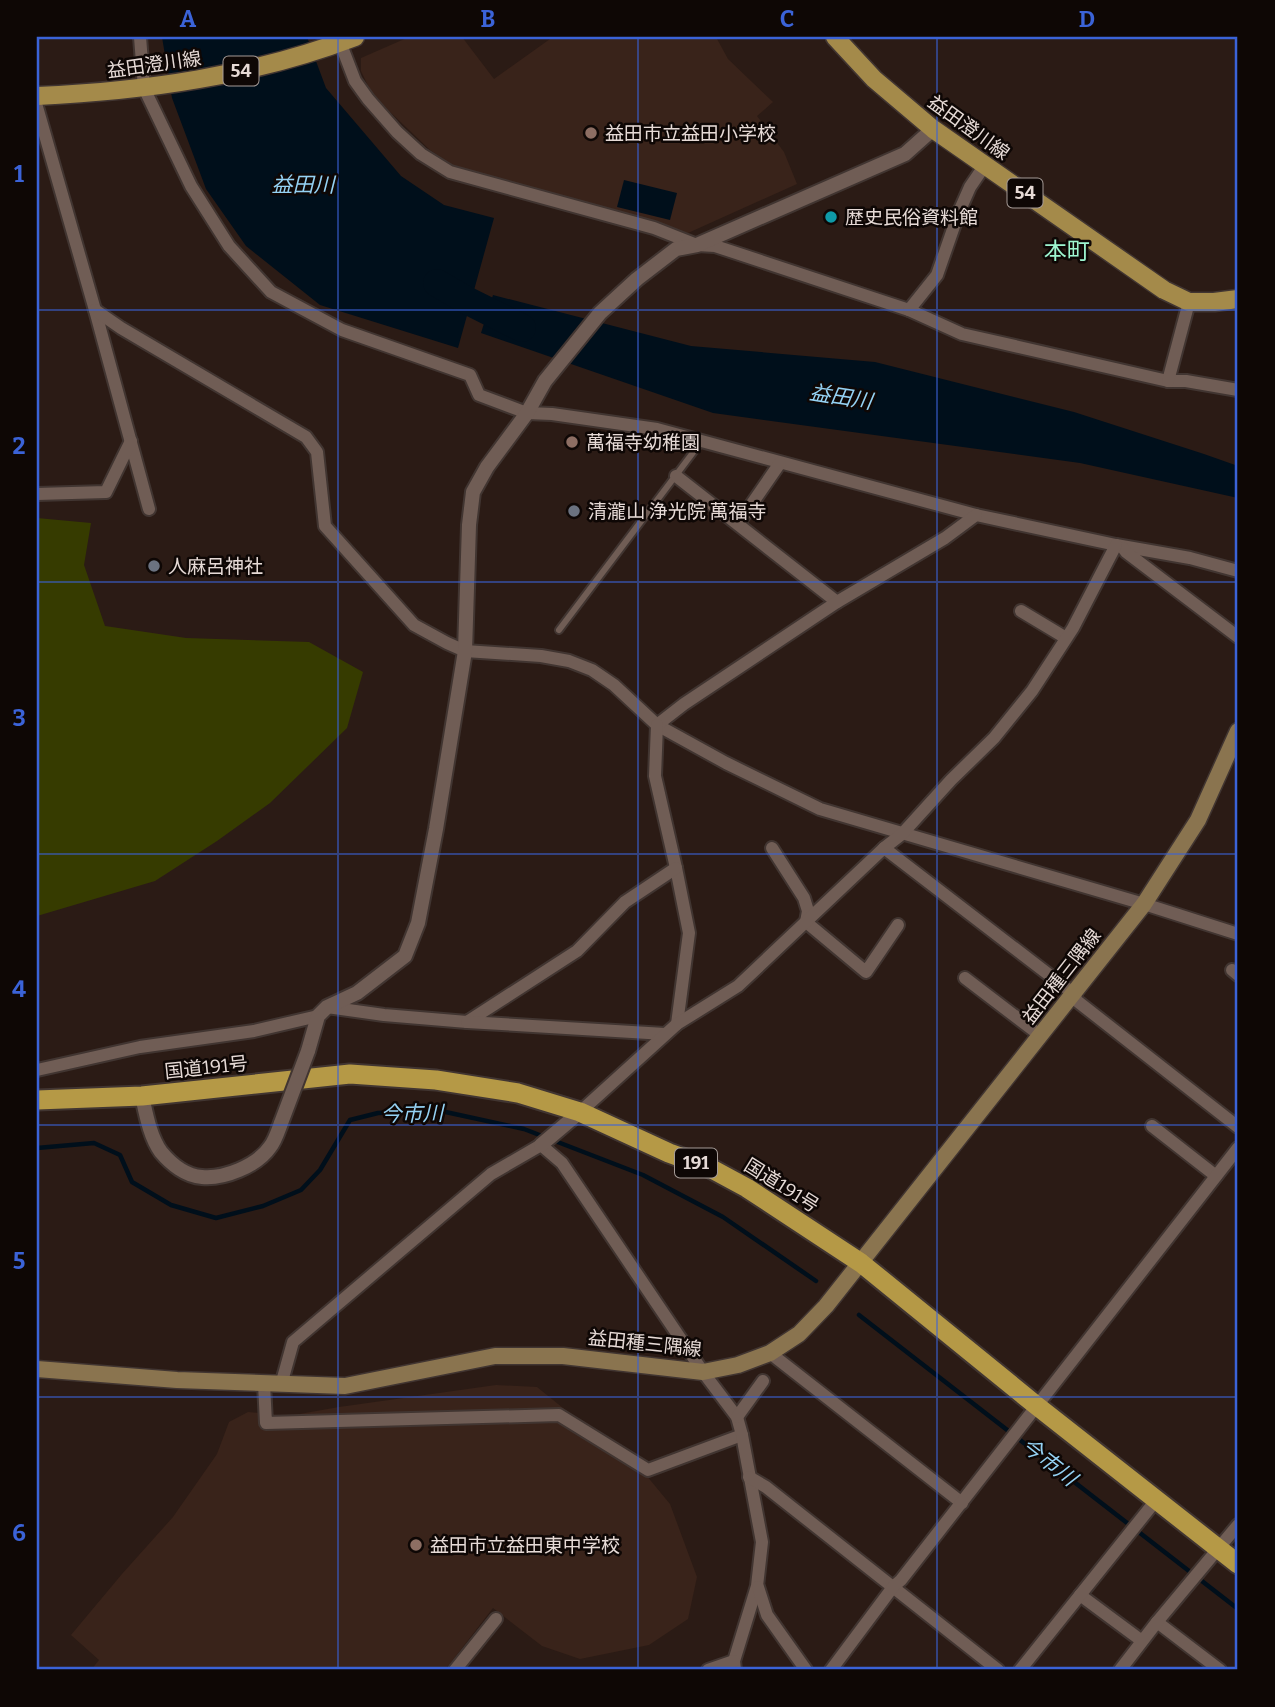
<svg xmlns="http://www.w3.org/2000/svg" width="1275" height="1707" font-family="Bitter,'Noto Sans JP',serif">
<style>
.built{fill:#39231a}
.green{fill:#363b00}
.water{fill:#000f1b}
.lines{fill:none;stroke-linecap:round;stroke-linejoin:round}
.stream{stroke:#000f1b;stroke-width:4.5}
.river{stroke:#000f1b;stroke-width:28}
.service-casing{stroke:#413531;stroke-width:10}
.minor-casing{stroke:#413531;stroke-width:16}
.tertiary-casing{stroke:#413531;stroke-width:18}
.secondary-casing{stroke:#413531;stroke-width:19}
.primary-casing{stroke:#413531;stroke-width:21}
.trunk-casing{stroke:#413531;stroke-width:23}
.service{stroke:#705d55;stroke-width:6}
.minor{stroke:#705d55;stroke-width:12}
.tertiary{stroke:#705d55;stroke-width:14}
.secondary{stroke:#8a744f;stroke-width:16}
.primary{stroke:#a48a4a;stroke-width:18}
.trunk{stroke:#b59946;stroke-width:19}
.tertiary-bridge-casing{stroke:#413531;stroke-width:18;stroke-linecap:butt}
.tertiary-bridge{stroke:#705d55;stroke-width:14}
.grid{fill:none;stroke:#3b63d8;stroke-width:2;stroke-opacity:0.55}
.education-dot{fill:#8d6e63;stroke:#0e0705;stroke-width:2.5}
.culture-dot{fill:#0f9aa8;stroke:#0e0705;stroke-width:2.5}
.worship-dot{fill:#6b7280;stroke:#0e0705;stroke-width:2.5}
.labels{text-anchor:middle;stroke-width:5;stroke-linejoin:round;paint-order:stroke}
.shield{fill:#0e0705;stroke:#a59b97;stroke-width:2}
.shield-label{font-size:18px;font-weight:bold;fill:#e6dad6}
.street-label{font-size:19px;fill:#e6dad6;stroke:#0e0705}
.poi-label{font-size:19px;fill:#e6dad6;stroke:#0e0705;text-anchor:start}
.water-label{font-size:21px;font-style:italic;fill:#95d2f4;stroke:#0e0705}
.quarter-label{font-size:23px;fill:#9df5cf;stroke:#0e0705}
.neatline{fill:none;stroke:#3b63d8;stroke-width:2.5}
.grid-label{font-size:23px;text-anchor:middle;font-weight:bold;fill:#3b63d8}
</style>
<rect width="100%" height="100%" fill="#2b1b15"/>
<g class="built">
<path d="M409 37H462L494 79 550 39 549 37H716L728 59 773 102 757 116 784 152 797 184 688 233 485 175 462 171 430 150 388 110 371 92 361 71V58Z"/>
<path d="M496 1385 537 1387 646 1475 670 1504 697 1577 688 1619 649 1645 580 1659 542 1646 493 1608 445 1670H91L99 1660 71 1635 122 1574 173 1517 217 1454 229 1422 248 1412 288 1416 339 1407Z"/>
</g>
<path class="green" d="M37 518 91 523 84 565 105 626 186 638 309 642 363 672 347 728 270 803 217 841 155 881 37 916Z"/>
<g class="water">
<path d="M162 37H307L326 88 401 176 444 205 494 218 458 348 320 305 246 246 206 189 172 98Z"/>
<path d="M624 180 677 193 670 220 617 207Z"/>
<path d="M493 295 691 346 875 362 1074 412 1204 454 1238 466V498L1080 463 713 413 481 333Z"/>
</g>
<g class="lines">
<g class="stream">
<path d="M37 1148 94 1143 120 1155 132 1182 171 1205 216 1218 263 1206 301 1190 320 1170 350 1120 378 1113 441 1111 524 1129 643 1175 723 1217 816 1281"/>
<path d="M859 1315 1238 1609"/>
</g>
<path class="river" d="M437 283 466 300 522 328"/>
<defs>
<path id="service" d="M559 630 701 442"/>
<g id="minor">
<path d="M140 37 144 88 191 186 229 246 271 292 342 330 470 375 479 395 527 413 552 414 657 429 976 515 1116 545 1190 558 1238 571"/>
<path d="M340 42 355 81 368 99 397 132 421 154 450 172 654 228 697 245 715 246 909 310 962 334 1168 381H1186L1238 390"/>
<path d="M37 107 95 310 149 509"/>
<path d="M95 310 121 328 306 437 317 452 325 526 414 625 447 643 465 651 541 656 569 661 592 670 614 685 657 725 726 763 820 809 1144 904 1238 934"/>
<path d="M909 310 937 275 959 212 970 187 985 165"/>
<path d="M1168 381 1189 302"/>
<path d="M676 476 837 602"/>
<path d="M37 494 106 492 131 441"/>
<path d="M738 524 780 463"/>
<path d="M1123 548 1126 552 1238 637"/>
<path d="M1021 611 1066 638"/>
<path d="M657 725 684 704 837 602 945 538 976 515"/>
<path d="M657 725 655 776 676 868 689 933 677 1024"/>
<path d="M772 848 804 898 808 911 806 922 866 972 898 925"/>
<path d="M884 848 1074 994 1077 1001 1238 1127"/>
<path d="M1232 970 1238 975"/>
<path d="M965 978 1041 1036"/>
<path d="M327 1007 384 1015 467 1022 577 951 625 902 676 868"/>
<path d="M467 1022 665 1034"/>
<path d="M37 1070 140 1047 254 1031 318 1016"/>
<path d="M580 1112 677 1024 738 986 884 848 902 834 951 780 994 738 1032 691 1073 628 1116 545"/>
<path d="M1152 1126 1216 1176"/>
<path d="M770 1353 962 1503"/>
<path d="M264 1384 266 1423 559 1415 648 1470 742 1435"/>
<path d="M281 1385 293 1342 491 1174 541 1145 562 1163 703 1372 737 1417 742 1435 762 1542 757 1586 734 1661 735 1670"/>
<path d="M737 1417 763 1381"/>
<path d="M749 1477 766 1487 998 1670"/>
<path d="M758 1587 767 1615 806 1670"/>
<path d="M1080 1595 1142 1641"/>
<path d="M1157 1622 1220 1670"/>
<path d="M455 1670 496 1619"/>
<path d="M708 1670 734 1661"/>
<path d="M831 1670 893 1587 901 1580 1238 1148"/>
<path d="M1020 1670 1157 1499"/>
<path d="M1120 1670 1157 1622 1238 1525"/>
</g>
<g id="tertiary">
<path d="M308 1051 318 1016 327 1007 357 993 405 956 418 923 436 829 465 651 469 525 473 492 487 467 527 413 545 381 600 313 637 279 676 249 697 245 905 154 933 129"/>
<path d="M142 1096C146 1114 150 1137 161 1152 171 1164 186 1176 202 1177 224 1179 257 1166 270 1147 275 1141 278 1131 281 1123"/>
<path d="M541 1145 580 1112"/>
</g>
<path id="secondary" d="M37 1369 177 1380 345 1386 495 1356H563L703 1372 738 1365 770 1353 799 1334 826 1306 1144 904 1198 820 1238 731"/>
<g id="primary">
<path d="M835 37 874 79 933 129 1164 290 1189 302H1214L1238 299"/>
<path d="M37 96C145 91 253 76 355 37"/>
</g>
<path id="trunk" d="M37 1100 142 1096 350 1074 436 1080 518 1093 580 1112 669 1153 710 1168 747 1188 861 1263 1037 1406 1238 1564"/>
</defs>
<use href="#service" class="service-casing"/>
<use href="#minor" class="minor-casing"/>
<use href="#tertiary" class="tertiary-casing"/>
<use href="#secondary" class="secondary-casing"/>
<use href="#primary" class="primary-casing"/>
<use href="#trunk" class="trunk-casing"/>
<use href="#service" class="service"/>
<use href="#minor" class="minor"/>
<use href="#tertiary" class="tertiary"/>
<use href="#secondary" class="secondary"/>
<use href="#primary" class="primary"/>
<use href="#trunk" class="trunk"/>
<defs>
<path id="tertiary-bridge" d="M281 1123 308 1051"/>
</defs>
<use href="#tertiary-bridge" class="tertiary-bridge-casing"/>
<use href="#tertiary-bridge" class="tertiary-bridge"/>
</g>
<path class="grid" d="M338 37V1670M638 37V1670M937 37V1670M37 310H1238M37 582H1238M37 854H1238M37 1125H1238M37 1397H1238"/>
<g class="education-dot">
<circle cx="591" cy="133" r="7"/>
<circle cx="572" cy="442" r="7"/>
<circle cx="416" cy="1545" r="7"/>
</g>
<circle class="culture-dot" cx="831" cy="217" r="7"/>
<g class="worship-dot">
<circle cx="574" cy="511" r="7"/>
<circle cx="154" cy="566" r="7"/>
</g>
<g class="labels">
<g class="shield">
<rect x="223.5" y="56.5" width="35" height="29" rx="5"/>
<rect x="1007.5" y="178.5" width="35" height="29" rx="5"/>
<rect x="675" y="1148.5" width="42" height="29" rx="5"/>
</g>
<g class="shield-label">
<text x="241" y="77">54</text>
<text x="1025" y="199">54</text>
<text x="696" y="1169">191</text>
</g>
<g class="street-label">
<text transform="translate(154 64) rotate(-8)" y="7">益田澄川線</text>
<text transform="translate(969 127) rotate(36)" y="7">益田澄川線</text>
<text transform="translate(1061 976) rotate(-52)" y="7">益田種三隅線</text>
<text transform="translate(206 1067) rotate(-6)" y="7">国道191号</text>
<text transform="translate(782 1185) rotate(32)" y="7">国道191号</text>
<text transform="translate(645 1343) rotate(6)" y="7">益田種三隅線</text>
</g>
<g class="poi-label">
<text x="605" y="140">益田市立益田小学校</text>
<text x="845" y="224">歴史民俗資料館</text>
<text x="586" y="449">萬福寺幼稚園</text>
<text x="588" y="518">清瀧山 浄光院 萬福寺</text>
<text x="168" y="573">人麻呂神社</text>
<text x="430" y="1552">益田市立益田東中学校</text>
</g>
<g class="water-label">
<text x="303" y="192">益田川</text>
<text transform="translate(841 397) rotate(9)" y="7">益田川</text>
<text transform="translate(412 1114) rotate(-1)" y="7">今市川</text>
<text transform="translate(1049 1462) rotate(38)" y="7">今市川</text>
</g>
<g class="quarter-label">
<text x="1067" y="259">本町</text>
</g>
</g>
<rect width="1275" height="1707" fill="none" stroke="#0e0705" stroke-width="77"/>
<rect x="38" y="38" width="1198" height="1630" class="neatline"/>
<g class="grid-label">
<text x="188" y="27">A</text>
<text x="488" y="27">B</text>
<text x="787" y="27">C</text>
<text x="1087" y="27">D</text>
<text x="19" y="182">1</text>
<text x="19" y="454">2</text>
<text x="19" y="726">3</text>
<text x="19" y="997">4</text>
<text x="19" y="1269">5</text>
<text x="19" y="1541">6</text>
</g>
</svg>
